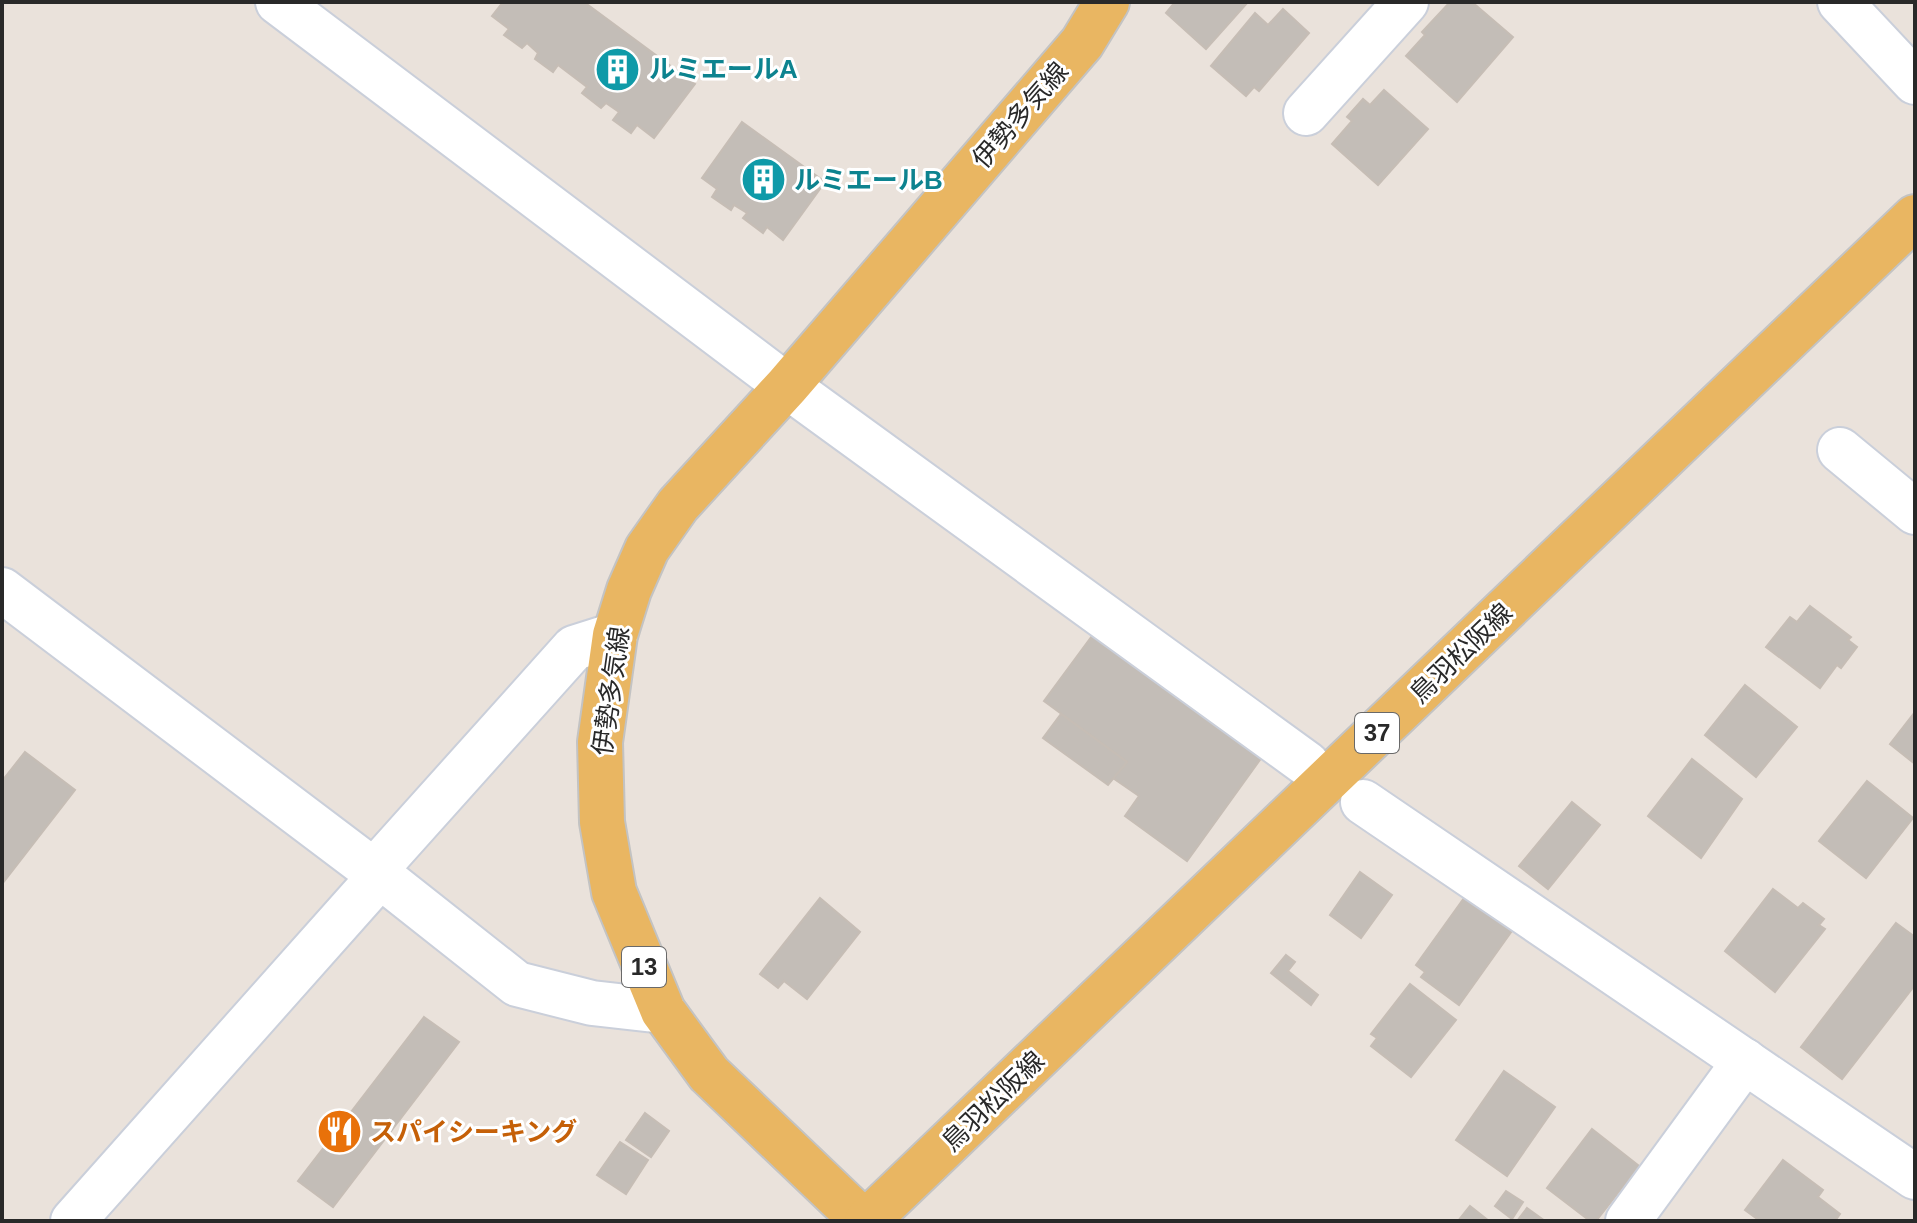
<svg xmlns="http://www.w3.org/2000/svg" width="1917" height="1223" font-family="Helvetica,'Noto Sans JP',sans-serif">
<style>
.building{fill:#c3bdb7;stroke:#c6bdb5;stroke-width:2}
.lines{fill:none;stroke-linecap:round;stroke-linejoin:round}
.minor-casing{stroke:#cacfda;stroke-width:48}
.major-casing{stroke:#c3c3c3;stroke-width:48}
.minor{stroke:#fff;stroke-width:44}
.major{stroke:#e9b662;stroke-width:44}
.labels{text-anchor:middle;stroke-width:6;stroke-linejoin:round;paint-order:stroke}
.shield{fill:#fff;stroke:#696969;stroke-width:2}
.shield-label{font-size:24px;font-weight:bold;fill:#292929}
.culture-label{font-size:26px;font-weight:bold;fill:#0d838f;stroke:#fff;text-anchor:start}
.street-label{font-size:26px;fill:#292929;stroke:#fff}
.food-label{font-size:26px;font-weight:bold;fill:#c56008;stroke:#fff;text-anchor:start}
</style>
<rect width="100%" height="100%" fill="#eae2db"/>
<g class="building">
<path d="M503 2H584L695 84 654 138 637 125 631 133 613 120 619 112 606 103 601 108 582 93 587 87 558 65 553 72 535 59 538 53 527 43 522 48 504 35 509 29 492 16Z"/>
<path d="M1175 2H1248L1206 49 1166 13Z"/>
<path d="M1450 2H1472L1513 37 1457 102 1406 56 1425 35 1422 32Z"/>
<path d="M1283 9 1309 33 1259 91 1254 87 1246 96 1211 66 1255 13 1268 25Z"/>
<path d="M1384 90 1428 129 1378 185 1332 144 1352 121 1347 117 1363 99 1370 105Z"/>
<path d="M742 122 825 182 783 240 767 227 763 233 743 218 747 213 734 205 731 210 712 197 717 189 702 178Z"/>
<path d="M1810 606 1851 637 1848 640 1857 647 1841 668 1837 665 1820 688 1766 647 1790 617 1797 622Z"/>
<path d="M1095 632 1262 757 1187 861 1125 816 1139 796 1113 778 1127 762 1044 701Z"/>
<path d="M1745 685 1797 727 1756 777 1705 735Z"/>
<path d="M1915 712V764L1890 744Z"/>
<path d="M1061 714 1127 762 1108 785 1043 738Z"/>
<path d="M25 752 75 790 2 884V781Z"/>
<path d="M1692 759 1742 799 1701 858 1648 816Z"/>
<path d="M1867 781 1913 818 1866 878 1819 841Z"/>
<path d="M1572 802 1600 825 1548 889 1519 866Z"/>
<path d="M1360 872 1392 895 1361 938 1330 915Z"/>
<path d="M1773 889 1798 908 1803 903 1824 919 1819 925 1825 929 1775 992 1725 951Z"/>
<path d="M1467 894 1514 928 1459 1005 1421 977 1425 972 1416 965Z"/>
<path d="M820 898 860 932 807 999 784 981 778 988 760 974Z"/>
<path d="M1896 923 1915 937V985L1842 1079 1801 1047Z"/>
<path d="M1286 955 1295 962 1288 971 1318 995 1311 1005 1271 973Z"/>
<path d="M1410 984 1456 1020 1411 1077 1371 1046 1377 1038 1371 1034Z"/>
<path d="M424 1017 459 1042 333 1207 298 1181Z"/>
<path d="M1504 1071 1555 1107 1507 1176 1456 1140Z"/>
<path d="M645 1113 669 1131 651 1157 626 1140Z"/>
<path d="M1592 1129 1639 1166 1596 1221H1590L1547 1188Z"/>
<path d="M620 1142 648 1160 626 1194 597 1175Z"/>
<path d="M1783 1160 1823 1190 1818 1197 1840 1214 1835 1221H1760L1745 1210Z"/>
<path d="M1506 1191 1523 1202 1512 1219 1495 1206Z"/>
<path d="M1470 1206 1489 1221H1458Z"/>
<path d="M1527 1208 1545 1221H1517Z"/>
</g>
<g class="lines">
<defs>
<g id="minor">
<path d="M278 2 787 386 1307 764"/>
<path d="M1840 2 1915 82"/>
<path d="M1306 113 1406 2"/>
<path d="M1840 450 1915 512"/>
<path d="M2 590 374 871 517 984 592 1003 663 1011"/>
<path d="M1363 802 1915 1177"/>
<path d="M374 871 574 648 615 635"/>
<path d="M73 1221 380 876"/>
<path d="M1628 1221 1745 1061"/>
</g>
<g id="major">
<path d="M863 1221 709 1074 663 1011 614 892 602 822 600 742 615 635 629 590 647 549 678 505 787 386 1082 43 1107 2"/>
<path d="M867 1221 1915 217"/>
</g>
</defs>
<use href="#minor" class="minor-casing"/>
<use href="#major" class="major-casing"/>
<use href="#minor" class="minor"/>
<use href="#major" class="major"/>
</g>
<defs>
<symbol id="building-disc" viewBox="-11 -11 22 22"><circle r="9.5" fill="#0f9aa8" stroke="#fff"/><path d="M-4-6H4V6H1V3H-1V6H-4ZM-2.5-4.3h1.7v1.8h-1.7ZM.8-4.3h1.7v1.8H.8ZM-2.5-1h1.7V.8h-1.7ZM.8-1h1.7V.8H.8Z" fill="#fff"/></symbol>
<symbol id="restaurant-disc" viewBox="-11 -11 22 22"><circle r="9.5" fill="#e8710a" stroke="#fff"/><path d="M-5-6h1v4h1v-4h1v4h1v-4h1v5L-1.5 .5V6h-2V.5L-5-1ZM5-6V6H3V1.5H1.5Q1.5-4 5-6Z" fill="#fff"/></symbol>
</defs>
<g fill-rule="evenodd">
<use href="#building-disc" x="592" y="44" width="51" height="51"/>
<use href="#building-disc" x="738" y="154" width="51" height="51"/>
<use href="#restaurant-disc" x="314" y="1106" width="51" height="51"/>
</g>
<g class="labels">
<g class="shield">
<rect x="1355" y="713" width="44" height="40" rx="6"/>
<rect x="622" y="947" width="44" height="40" rx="6"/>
</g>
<g class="shield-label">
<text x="1377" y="741">37</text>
<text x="644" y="975">13</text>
</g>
<g class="culture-label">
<text x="649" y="78">ルミエールA</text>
<text x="794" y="189">ルミエールB</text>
</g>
<g class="street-label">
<text transform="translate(1020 115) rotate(-49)" y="9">伊勢多気線</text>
<text transform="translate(1461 653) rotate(-44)" y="9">鳥羽松阪線</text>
<text transform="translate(611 691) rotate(-82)" y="9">伊勢多気線</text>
<text transform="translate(993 1101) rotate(-44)" y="9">鳥羽松阪線</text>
</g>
<g class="food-label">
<text x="370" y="1141">スパイシーキング</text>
</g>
</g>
<rect width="1917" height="1223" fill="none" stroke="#292929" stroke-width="8"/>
</svg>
